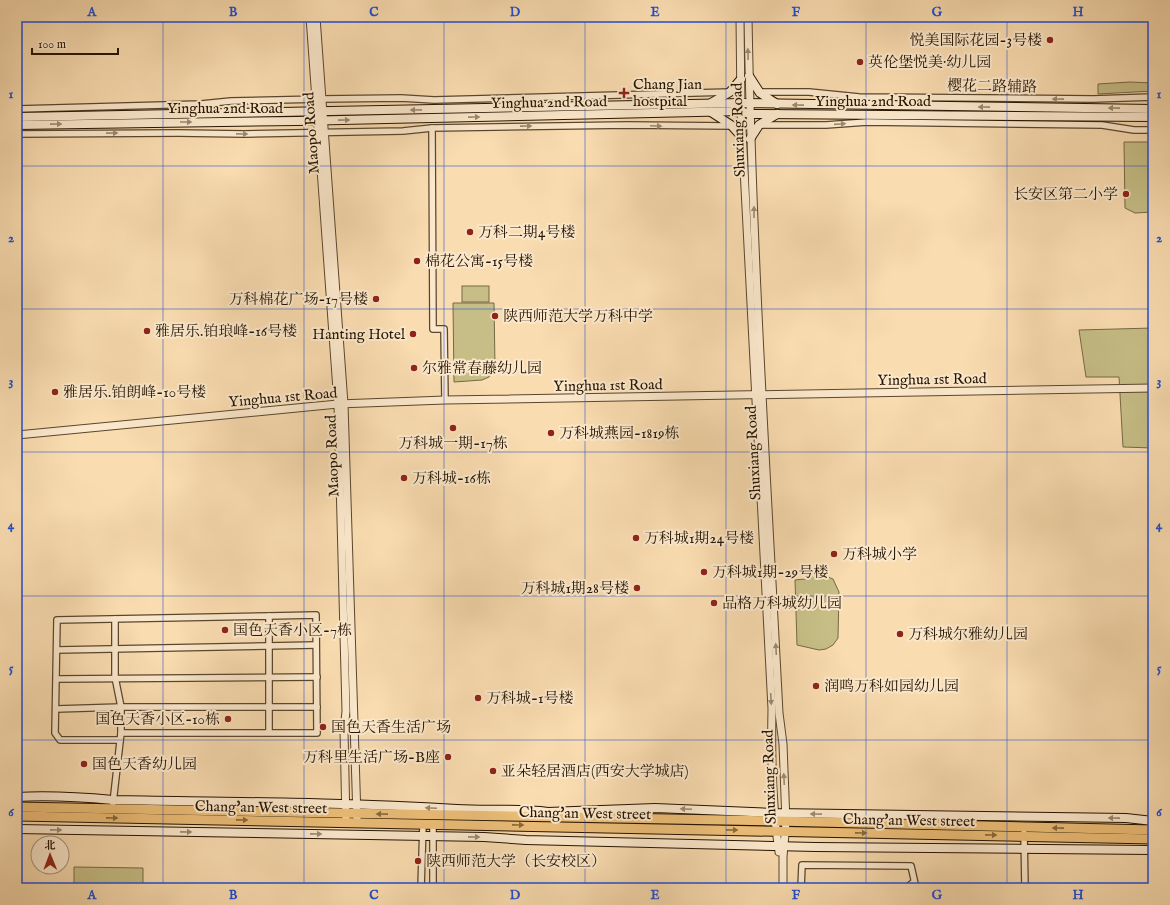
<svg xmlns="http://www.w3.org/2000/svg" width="1170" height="905" font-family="'IM FELL English','Noto Serif SC',serif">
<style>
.green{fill:#c6be86;stroke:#766944}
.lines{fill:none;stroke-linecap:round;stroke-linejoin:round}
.minor-casing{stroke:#5a462d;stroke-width:8}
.tertiary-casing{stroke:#5a462d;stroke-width:9}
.secondary-casing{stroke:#251401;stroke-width:10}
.primary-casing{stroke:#251401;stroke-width:11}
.minor{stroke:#fbe8cc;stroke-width:5.5}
.tertiary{stroke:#fbe8cc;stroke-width:7}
.secondary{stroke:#fbe8cc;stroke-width:8}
.primary{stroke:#ecbe78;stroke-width:9}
.oneway{fill:#9b8971}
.oneway2{fill:#88693c}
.grid{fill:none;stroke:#1d4ed8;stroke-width:1;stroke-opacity:0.55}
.poi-dot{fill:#8f2418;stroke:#fbe8cc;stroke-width:1.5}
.labels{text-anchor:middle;stroke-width:4;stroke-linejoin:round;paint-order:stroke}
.poi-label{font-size:15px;fill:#251401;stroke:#fbe8cc;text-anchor:start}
.street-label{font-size:15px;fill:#251401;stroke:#fbe8cc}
.neatline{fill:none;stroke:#1d4ed8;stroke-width:1.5}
.grid-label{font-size:13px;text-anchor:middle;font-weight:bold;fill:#1d4ed8}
</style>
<rect width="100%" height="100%" fill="#f9dcb0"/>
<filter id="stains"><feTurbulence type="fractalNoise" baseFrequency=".005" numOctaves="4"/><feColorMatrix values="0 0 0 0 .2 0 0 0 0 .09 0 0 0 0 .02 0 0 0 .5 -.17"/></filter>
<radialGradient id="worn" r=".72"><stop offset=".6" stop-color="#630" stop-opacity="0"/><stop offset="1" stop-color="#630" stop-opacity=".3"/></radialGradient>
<g class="green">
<path d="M1130 82 1153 83V91L1098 94V84Z"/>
<path d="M1124 142H1153V212L1135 213 1125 208Z"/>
<rect x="462" y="286" width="27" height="16"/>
<path d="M453 303H494L495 367 489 377 482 380 454 382Z"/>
<path d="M1153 328V448L1123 447 1119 377H1086L1079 330Z"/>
<path d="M818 573 833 579 839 592 838 638 833 645 826 649 819 650 797 645 795 580 805 579Z"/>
<path d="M74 867 143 868V888H74Z"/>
</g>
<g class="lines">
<defs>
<g id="minor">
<path d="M759 92H809L859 97 1093 99 1153 97"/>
<path d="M17 109 201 104 231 101 322 99 401 98 434 100 730 92"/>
<path d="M760 125H826L867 122 1102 125 1134 130H1153"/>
<path d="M432 128 433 329H444L445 400"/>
<path d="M17 134 178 133 244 134 403 131 432 128 627 125 732 126"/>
<path d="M57 650 316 645"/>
<path d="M57 679 317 677"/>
<path d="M56 709 121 707H317"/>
<path d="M121 733H317L316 615 269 616"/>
<path d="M120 740H60L55 733 57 620 269 616V732"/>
<path d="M113 803 121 733V707L115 677V619"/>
<path d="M1024 833 1025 888"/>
<path d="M421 888 423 825"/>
<path d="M433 888V825"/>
<path d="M801 888 802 865 911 866 916 888"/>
<path d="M906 888 914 882"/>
</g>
<g id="tertiary">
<path d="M310 17 338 404 346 711 344 731 346 822"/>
<path d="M316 17 344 404 357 818"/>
<path d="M740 17 741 111 772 709C771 756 772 805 779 852"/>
<path d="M748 17C752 249 767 481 779 713L783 744 786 822 783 857V888"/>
<path d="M17 435 338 404 445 400 1153 388"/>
</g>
<g id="secondary">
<path d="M749 76 760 93 777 104"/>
<path d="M711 103 730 92 741 79"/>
<path d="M711 112 731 125 742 137"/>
<path d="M17 117 742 103 1153 109"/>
<path d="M17 125 297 121 741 111 749 114 1153 117"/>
<path d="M750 139 759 125 777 114"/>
<path d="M17 797C49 795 81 797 113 800 228 802 342 802 457 809 487 811 517 808 548 812L655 808 775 813 1126 818 1153 821"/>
<path d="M17 829 484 837 526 840 816 847 1153 850"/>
</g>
<g id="primary">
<path d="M17 807 775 821 1153 830"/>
<path d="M17 816 1153 839"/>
</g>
</defs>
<use href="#minor" class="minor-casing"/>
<use href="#tertiary" class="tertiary-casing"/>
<use href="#secondary" class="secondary-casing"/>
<use href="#primary" class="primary-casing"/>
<use href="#minor" class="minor"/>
<use href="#tertiary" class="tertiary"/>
<use href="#secondary" class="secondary"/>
<use href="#primary" class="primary"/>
</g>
<defs><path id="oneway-solid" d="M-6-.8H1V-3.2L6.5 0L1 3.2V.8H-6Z"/></defs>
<g class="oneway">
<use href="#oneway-solid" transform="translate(748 54) rotate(-91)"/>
<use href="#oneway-solid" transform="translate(1058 99) rotate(-179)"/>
<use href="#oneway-solid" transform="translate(798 105) rotate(-179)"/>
<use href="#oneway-solid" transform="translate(984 107) rotate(-179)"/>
<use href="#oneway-solid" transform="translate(1114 108) rotate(-179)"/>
<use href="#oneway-solid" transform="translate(416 110) rotate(179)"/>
<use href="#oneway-solid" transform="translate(474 117) rotate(-1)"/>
<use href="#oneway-solid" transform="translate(344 120) rotate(-1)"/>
<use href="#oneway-solid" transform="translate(186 122)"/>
<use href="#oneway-solid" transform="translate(56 124) rotate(-1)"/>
<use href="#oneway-solid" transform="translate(840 124) rotate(-4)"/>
<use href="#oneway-solid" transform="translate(526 126) rotate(-1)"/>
<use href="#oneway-solid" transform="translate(656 126) rotate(2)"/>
<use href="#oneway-solid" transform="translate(112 133) rotate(-1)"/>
<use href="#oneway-solid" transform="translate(242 134) rotate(1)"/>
<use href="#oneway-solid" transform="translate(754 212) rotate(-90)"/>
<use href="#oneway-solid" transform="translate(776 649) rotate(-93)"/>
<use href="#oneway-solid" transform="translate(771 699) rotate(87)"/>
<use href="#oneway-solid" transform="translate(784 779) rotate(-93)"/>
<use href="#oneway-solid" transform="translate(431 808) rotate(-177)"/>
<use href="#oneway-solid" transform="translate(686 809) rotate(-178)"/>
<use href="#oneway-solid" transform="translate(816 814) rotate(-179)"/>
<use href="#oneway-solid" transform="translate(1114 818) rotate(-179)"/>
<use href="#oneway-solid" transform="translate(56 830) rotate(1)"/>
<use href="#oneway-solid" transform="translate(186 832) rotate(1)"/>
<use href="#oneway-solid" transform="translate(316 834) rotate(1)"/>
<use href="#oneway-solid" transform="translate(474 837) rotate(1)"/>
</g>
<g class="oneway2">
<use href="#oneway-solid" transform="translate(382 814) rotate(-179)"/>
<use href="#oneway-solid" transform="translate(112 818) rotate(1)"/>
<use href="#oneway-solid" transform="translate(242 820) rotate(1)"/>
<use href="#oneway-solid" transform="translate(518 825) rotate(1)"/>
<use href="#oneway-solid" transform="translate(1058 828) rotate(-179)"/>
<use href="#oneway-solid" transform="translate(732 830) rotate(1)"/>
<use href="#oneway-solid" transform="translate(861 833) rotate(1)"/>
<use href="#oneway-solid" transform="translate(991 835) rotate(1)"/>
</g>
<path class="grid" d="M163 17V888M304 17V888M444 17V888M585 17V888M726 17V888M866 17V888M1007 17V888M17 166H1153M17 309H1153M17 452H1153M17 596H1153M17 740H1153"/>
<g class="poi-dot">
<circle cx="1050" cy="40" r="4"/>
<circle cx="860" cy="62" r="4"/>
<path d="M622 87h4v4h4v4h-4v4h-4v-4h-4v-4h4z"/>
<circle cx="1126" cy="194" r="4"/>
<circle cx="470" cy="232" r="4"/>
<circle cx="417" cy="261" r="4"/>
<circle cx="376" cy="299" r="4"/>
<circle cx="495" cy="316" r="4"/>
<circle cx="147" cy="331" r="4"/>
<circle cx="413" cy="334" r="4"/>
<circle cx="414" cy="368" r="4"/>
<circle cx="55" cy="392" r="4"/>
<circle cx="453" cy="428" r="4"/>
<circle cx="551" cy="433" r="4"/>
<circle cx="404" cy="478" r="4"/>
<circle cx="636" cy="538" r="4"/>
<circle cx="834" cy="554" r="4"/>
<circle cx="704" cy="572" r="4"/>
<circle cx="637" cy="588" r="4"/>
<circle cx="714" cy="603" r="4"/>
<circle cx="225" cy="630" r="4"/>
<circle cx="900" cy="634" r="4"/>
<circle cx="816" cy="686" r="4"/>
<circle cx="478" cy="698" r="4"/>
<circle cx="228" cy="719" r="4"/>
<circle cx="323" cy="727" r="4"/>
<circle cx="448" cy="757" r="4"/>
<circle cx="84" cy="764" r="4"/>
<circle cx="493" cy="771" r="4"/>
<circle cx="418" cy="861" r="4"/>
</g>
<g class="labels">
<g class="poi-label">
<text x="1042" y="45" text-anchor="end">悦美国际花园-3号楼</text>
<text x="868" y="67">英伦堡悦美·幼儿园</text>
<text x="633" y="89">Chang Jian<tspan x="633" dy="17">hostpital</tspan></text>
<text x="1118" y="199" text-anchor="end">长安区第二小学</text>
<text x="478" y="237">万科二期4号楼</text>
<text x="425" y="266">棉花公寓-15号楼</text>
<text x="368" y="304" text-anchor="end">万科棉花广场-17号楼</text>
<text x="503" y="321">陕西师范大学万科中学</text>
<text x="155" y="336">雅居乐.铂琅峰-16号楼</text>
<text x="405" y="339" text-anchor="end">Hanting Hotel</text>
<text x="422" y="373">尔雅常春藤幼儿园</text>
<text x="63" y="397">雅居乐.铂朗峰-10号楼</text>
<text x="559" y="438">万科城燕园-1819栋</text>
<text x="453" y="448" text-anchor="middle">万科城一期-17栋</text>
<text x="412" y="483">万科城-16栋</text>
<text x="644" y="543">万科城1期24号楼</text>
<text x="842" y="559">万科城小学</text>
<text x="712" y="577">万科城1期-29号楼</text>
<text x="629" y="593" text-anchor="end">万科城1期28号楼</text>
<text x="722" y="608">品格万科城幼儿园</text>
<text x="233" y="635">国色天香小区-7栋</text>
<text x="908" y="639">万科城尔雅幼儿园</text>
<text x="824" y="691">润鸣万科如园幼儿园</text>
<text x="486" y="703">万科城-1号楼</text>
<text x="220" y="724" text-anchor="end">国色天香小区-10栋</text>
<text x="331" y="732">国色天香生活广场</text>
<text x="440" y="762" text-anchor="end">万科里生活广场-B座</text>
<text x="92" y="769">国色天香幼儿园</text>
<text x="501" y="776">亚朵轻居酒店(西安大学城店)</text>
<text x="426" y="866">陕西师范大学（长安校区）</text>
</g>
<g class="street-label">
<text transform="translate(992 86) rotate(1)" y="5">樱花二路辅路</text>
<text x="873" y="106">Yinghua 2nd Road</text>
<text transform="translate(549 102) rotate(-1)" y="5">Yinghua 2nd Road</text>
<text x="225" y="113">Yinghua 2nd Road</text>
<text transform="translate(738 130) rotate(-92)" y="5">Shuxiang Road</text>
<text transform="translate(311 133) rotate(-94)" y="5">Maopo Road</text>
<text transform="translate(932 379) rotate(-1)" y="5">Yinghua 1st Road</text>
<text transform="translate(608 385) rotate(-1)" y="5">Yinghua 1st Road</text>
<text transform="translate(283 397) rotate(-5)" y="5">Yinghua 1st Road</text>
<text transform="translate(753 453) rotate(-93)" y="5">Shuxiang Road</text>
<text transform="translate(332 456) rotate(-92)" y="5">Maopo Road</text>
<text transform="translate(769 777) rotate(-92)" y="5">Shuxiang Road</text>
<text transform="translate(261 807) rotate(1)" y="5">Chang'an West street</text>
<text transform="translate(585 813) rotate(1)" y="5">Chang'an West street</text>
<text transform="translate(909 820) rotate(1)" y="5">Chang'an West street</text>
</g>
</g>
<rect width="1170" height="905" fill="none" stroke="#f9dcb0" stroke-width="44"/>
<g transform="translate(50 855) rotate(359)"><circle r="19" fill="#fbe8cc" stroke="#a5937b"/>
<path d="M0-3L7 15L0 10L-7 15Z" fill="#8f2418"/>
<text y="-6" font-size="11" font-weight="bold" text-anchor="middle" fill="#251401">北</text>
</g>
<path d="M32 48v6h86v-6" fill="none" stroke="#251401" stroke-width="2"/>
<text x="38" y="48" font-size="12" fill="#251401" stroke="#fbe8cc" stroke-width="3" paint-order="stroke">100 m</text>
<rect x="22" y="22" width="1126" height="861" class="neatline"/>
<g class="grid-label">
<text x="92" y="16">A</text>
<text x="233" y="16">B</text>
<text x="374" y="16">C</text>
<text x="515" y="16">D</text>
<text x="655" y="16">E</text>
<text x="796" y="16">F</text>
<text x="937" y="16">G</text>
<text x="1078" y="16">H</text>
<text x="11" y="98">1</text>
<text x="1159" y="98">1</text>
<text x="11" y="242">2</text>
<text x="1159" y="242">2</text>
<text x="11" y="385">3</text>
<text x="1159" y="385">3</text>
<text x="11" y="529">4</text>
<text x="1159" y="529">4</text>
<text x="11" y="672">5</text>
<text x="1159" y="672">5</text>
<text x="11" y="816">6</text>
<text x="1159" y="816">6</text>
<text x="92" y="899">A</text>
<text x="233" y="899">B</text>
<text x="374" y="899">C</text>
<text x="515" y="899">D</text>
<text x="655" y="899">E</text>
<text x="796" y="899">F</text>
<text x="937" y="899">G</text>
<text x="1078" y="899">H</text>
</g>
<rect width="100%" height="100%" filter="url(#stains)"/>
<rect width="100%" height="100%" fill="url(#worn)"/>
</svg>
